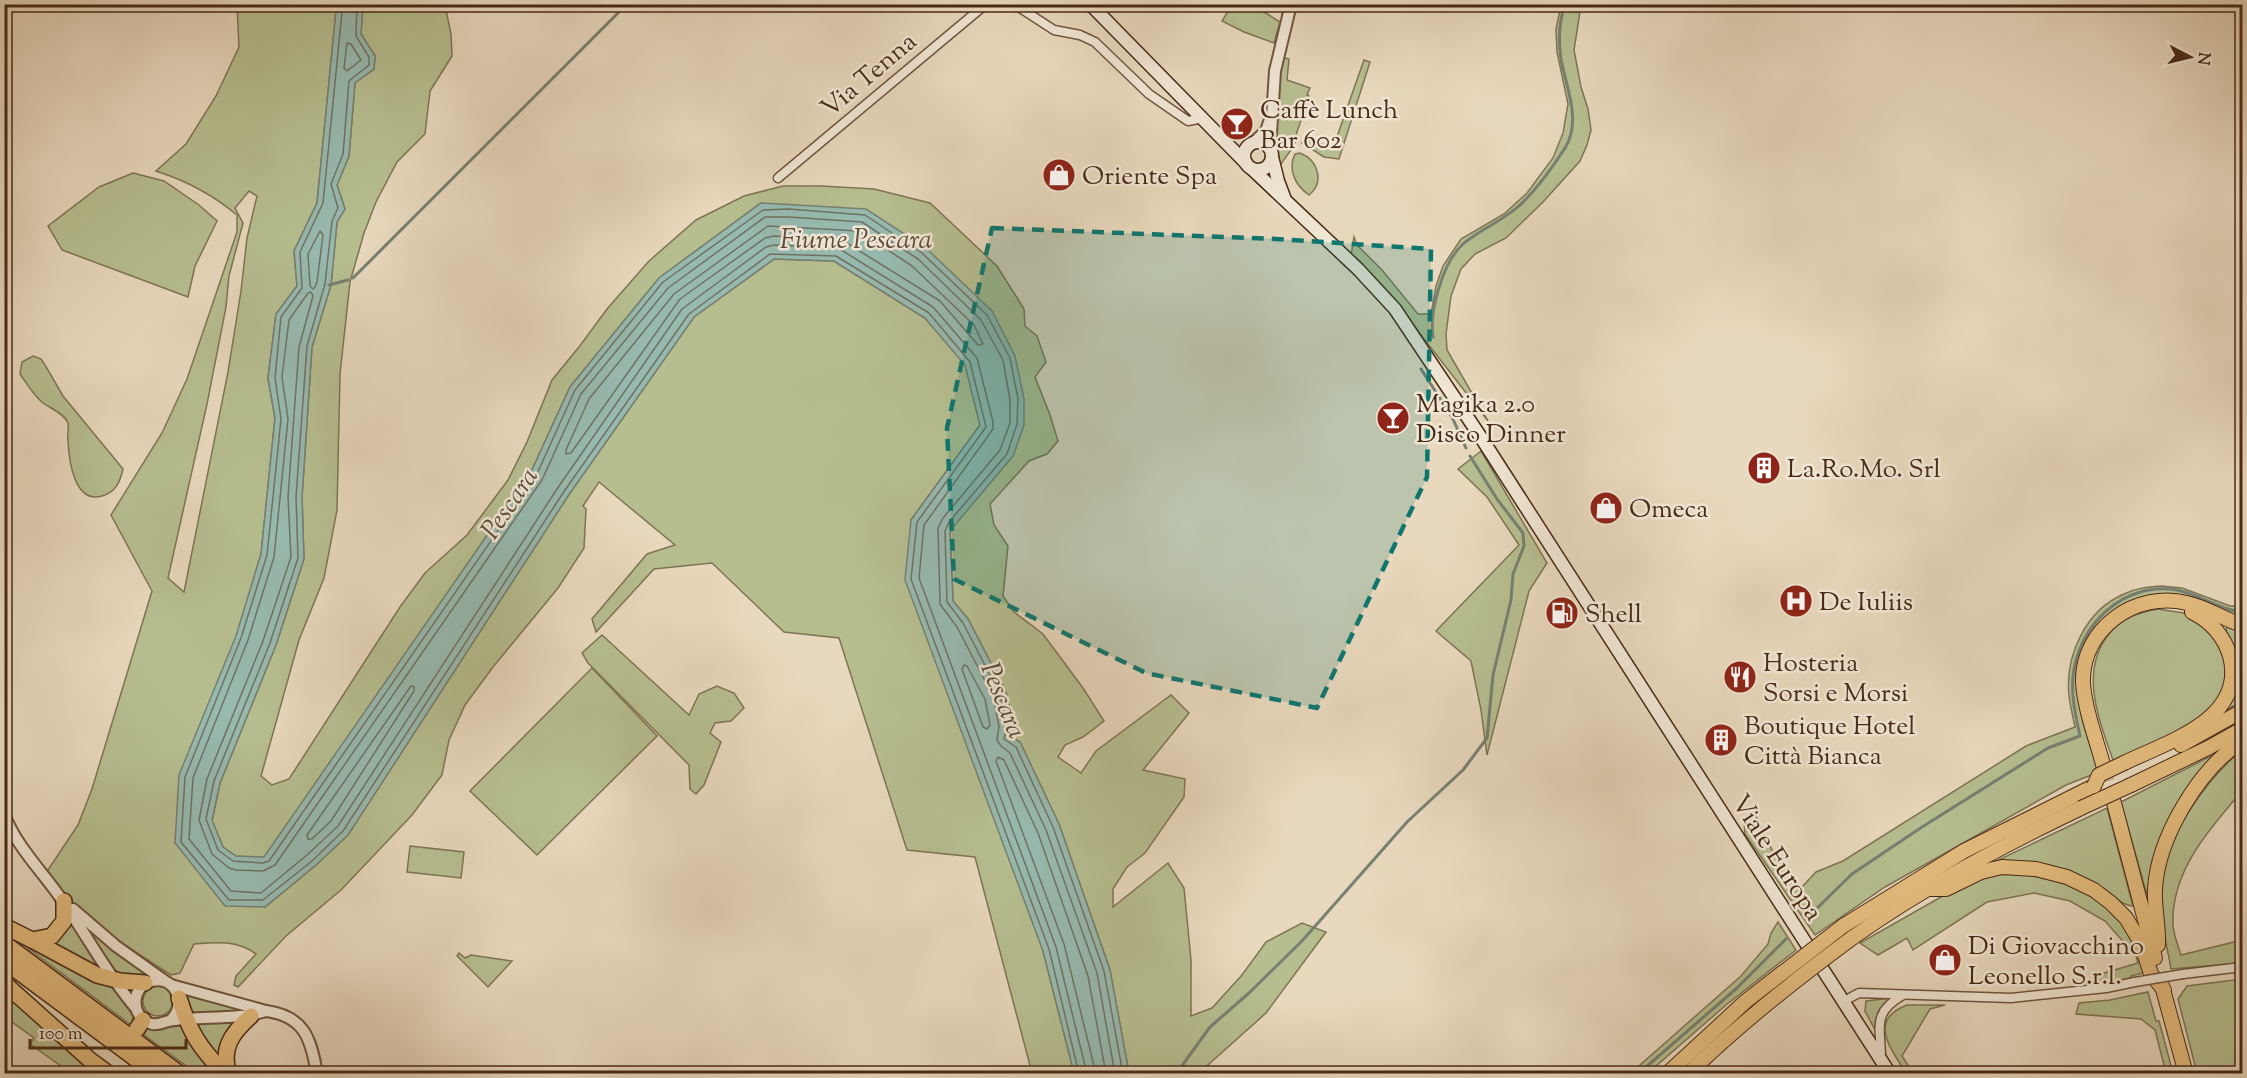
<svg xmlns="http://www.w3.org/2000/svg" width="2247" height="1078" font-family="'Sorts Mill Goudy',serif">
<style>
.green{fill:#b6be90;stroke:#7f7453;stroke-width:1.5;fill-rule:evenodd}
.water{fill:#97bab0;stroke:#778072;stroke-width:1.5}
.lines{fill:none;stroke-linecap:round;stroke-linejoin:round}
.shore{stroke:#707263;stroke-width:1.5}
.stream{stroke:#778072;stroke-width:3}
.trunk-tunnel{stroke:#c8b59c;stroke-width:14;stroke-dasharray:14 7;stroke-linecap:butt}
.minor-casing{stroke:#705640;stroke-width:11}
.tertiary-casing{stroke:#705640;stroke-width:14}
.secondary-casing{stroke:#482a16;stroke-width:15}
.trunk-casing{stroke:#482a16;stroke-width:16}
.motorway-casing{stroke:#482a16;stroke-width:18}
.minor{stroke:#f0e6d4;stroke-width:8}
.tertiary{stroke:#f0e6d4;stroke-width:10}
.secondary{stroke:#f0e6d4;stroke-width:12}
.trunk{stroke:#e4bc7e;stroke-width:14}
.motorway{stroke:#e4bc7e;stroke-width:15}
.minor-bridge-casing{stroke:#705640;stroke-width:11;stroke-linecap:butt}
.trunk-bridge-casing{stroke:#482a16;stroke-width:16;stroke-linecap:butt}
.minor-bridge{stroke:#f0e6d4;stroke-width:8}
.trunk-bridge{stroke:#e4bc7e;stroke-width:14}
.marked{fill:#0f766e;fill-opacity:0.2;stroke:#0f766e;stroke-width:4.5;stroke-dasharray:12 8;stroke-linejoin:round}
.labels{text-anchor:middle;stroke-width:5;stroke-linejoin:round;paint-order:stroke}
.street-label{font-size:26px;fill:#482a16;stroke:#f0e6d4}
.poi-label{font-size:26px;fill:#482a16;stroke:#f0e6d4;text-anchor:start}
.water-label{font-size:27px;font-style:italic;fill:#5c4e3c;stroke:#f0e6d4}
</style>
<rect width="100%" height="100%" fill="#e8d8bd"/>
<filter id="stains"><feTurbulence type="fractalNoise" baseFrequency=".00333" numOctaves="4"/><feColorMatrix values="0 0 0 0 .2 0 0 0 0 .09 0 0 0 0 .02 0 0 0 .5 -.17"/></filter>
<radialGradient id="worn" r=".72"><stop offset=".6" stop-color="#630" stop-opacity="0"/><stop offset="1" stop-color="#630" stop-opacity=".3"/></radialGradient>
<g class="green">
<path d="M237 5H333L336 11 317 203 294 251 297 286 276 314 268 378 275 418 261 554 175 843 265 907 316 865 348 835 570 493 694 317 774 259 834 261 925 318 965 364 980 425 911 520 1043 951 1074 1073H1032L975 857 907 850 839 638 784 632 712 563 654 569 596 632 592 619 647 554 675 545 599 482 583 506 586 509 584 548 558 588 493 667 465 705 449 740 442 775 412 815 341 890 286 936 238 987 234 985 236 976 256 954C238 940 216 942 194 944L180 973 171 975 109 935 81 911 46 873 78 825 92 789 152 591 111 515 162 433 187 379 237 232V215C212 194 187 181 156 171L186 144 216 96 239 47ZM249 191 257 196 247 238 241 291 228 372 184 592 168 578 207 404 226 307 229 276 243 223 235 208Z"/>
<path d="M363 5H445L451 34 452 56 430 91 425 134 397 162 376 202 364 233 350 282 340 374 337 510 324 578 299 640 261 776 272 785 289 779 400 607 425 573 467 535 508 480 527 442 552 380 579 347 607 309 649 261 696 220 744 196 783 186H821L874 189 930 203 997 266 1024 309 1025 326 1037 336 1046 362 1035 377 1050 415 1058 441 1047 454 1029 461 990 504 994 525 1008 546 1003 596 1014 612 1043 634 1083 688 1104 721 1083 737 1065 745 1058 757 1081 773 1096 751 1171 695 1189 713 1143 770 1185 779 1184 797 1145 853 1127 867 1113 889V907L1168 863 1184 888 1191 960V1016L1212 1008 1242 975 1266 942 1302 923 1326 932 1266 1013 1199 1073H1129L1110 970 1059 824 1020 742 1009 736 1014 731 1006 692 968 619 953 601 950 533 1015 356 761 203 659 278 570 387 531 472 264 858 236 856 223 847 212 821 220 783 276 645 304 559 302 497 312 347 331 285 337 222 345 209 337 185 349 156 355 82 374 69 375 56 361 34Z"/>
<path d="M1253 5 1280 22 1274 43 1244 32 1222 21 1232 5Z"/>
<path d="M1561 5H1581L1574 50 1581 87 1588 109 1591 130 1587 145 1580 161 1543 202 1506 238 1475 254 1461 269 1451 296 1446 334 1447 350 1488 421 1400 308 1351 255 1354 237 1357 245 1382 270 1418 314H1431L1436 286 1443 266 1461 239 1504 214 1527 193 1553 158 1563 133 1568 104 1557 52 1556 29Z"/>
<path d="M1282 57 1289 59 1287 80 1310 88 1307 95 1309 96 1296 135 1298 136 1293 147 1279 167C1273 137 1276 87 1282 57Z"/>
<path d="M1364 60 1370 62 1339 159 1324 157 1302 143 1304 138 1333 148Z"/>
<path d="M1300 153C1318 160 1325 182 1309 195 1296 186 1287 170 1295 154Z"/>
<path d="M133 173 164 181 199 205 217 221 195 266 188 297 62 250 48 226 99 187Z"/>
<path d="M33 356 41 359 45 365 63 396 123 469C120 482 116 492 102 496 74 504 69 460 68 441 67 436 69 428 68 423 65 414 50 408 43 403 34 396 27 384 20 374L22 362Z"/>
<path d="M1481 451 1547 563 1529 591 1487 755 1481 710 1471 661 1436 631 1519 545 1487 497 1458 469Z"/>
<path d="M2161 586 2182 588 2230 606H2242V619C2218 615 2194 610 2170 606 2160 604 2148 599 2138 600 2127 600 2114 610 2106 617 2056 661 2082 721 2099 772L2066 785 1885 887 1815 935 1745 834 1744 822 1754 812 1773 852 1801 888 1816 872 1843 861 2026 746 2075 727C2073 717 2070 706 2069 695 2065 655 2086 610 2124 594 2136 588 2148 587 2161 586Z"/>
<path d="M2158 609 2190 614 2221 644 2228 668 2221 700 2192 726 2114 763C2100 722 2078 672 2109 634 2122 618 2139 612 2158 609Z"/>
<path d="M2227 627 2242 632V701L2225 711C2236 692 2235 651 2226 630Z"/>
<path d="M602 635 689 715 699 694 717 686 734 693 744 708 731 721 715 723 710 733 721 742 704 785 696 794 690 789 689 765 588 663 582 653Z"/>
<path d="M592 668 657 736 537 855 470 791Z"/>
<path d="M2242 750V791C2210 828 2171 871 2173 924 2173 934 2178 945 2181 955L2242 940V963L2171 969C2166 941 2158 911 2161 882 2166 835 2207 779 2242 750Z"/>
<path d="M2215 754 2164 830 2152 861 2147 895 2121 802Z"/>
<path d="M2107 808 2133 906C2117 905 2110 888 2094 884 2060 875 2023 871 1988 865Z"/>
<path d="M410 846 464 852 461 878 407 872Z"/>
<path d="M2018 874C2060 879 2107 894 2130 933 2137 945 2141 960 2146 972L2131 976V978L2103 984 2087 985 2101 974 2138 963 2136 956 2105 921 2070 901 2034 893 1987 902 1913 950 1907 938 1878 955 1860 943 1962 885 1992 875Z"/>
<path d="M69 917 106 973 45 943Z"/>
<path d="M1778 922 1796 950 1726 1005 1648 1073H1631L1741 976 1768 944 1771 933Z"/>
<path d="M84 925 154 975 118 974Z"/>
<path d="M9 934 112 984 133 1016 131 1025Z"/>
<path d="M459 953 465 958 471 955 512 961 488 987 457 956Z"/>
<path d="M2242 979V1073H2197L2178 999 2187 986Z"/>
<circle cx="158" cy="1001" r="15"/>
<path d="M4 991 66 1049 97 1073H71L30 1044 34 1038 5 1017Z"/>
<path d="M184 991 248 1011 190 1012Z"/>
<path d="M2148 992 2156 1021H2159L2173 1073H2166L2155 1030 2141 1019 2076 1014 2079 1003 2110 1000Z"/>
<path d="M1891 998 1877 1020 1874 1028 1865 1011 1866 1001Z"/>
<path d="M1907 1005H1945L1930 1009 1902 1056 1913 1073H1906C1891 1049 1867 1020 1907 1005Z"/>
<path d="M239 1020 222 1066 191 1024Z"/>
<path d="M182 1026 218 1073H196L144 1035 147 1029Z"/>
</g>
<path class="water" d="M333 5H363L361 34 375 56 374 69 355 83 349 156 337 185 345 209 337 222 331 285 312 347 302 497 304 559 276 645 220 783 212 820 223 847 236 856 264 857 531 472 570 387 659 278 761 203 866 209 926 248 992 311 1015 356 1024 399V425L1013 456 954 526 950 533 953 601 968 619 1006 692 1014 731 1009 736 1020 742 1059 824 1110 970 1129 1073H1074L1043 951 905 580 911 520 980 425 965 365 925 318 834 261 774 259 694 317 570 493 348 835 316 865 265 907 225 906 175 843 179 775 236 636 261 554 275 418 268 378 276 314 297 286 294 251 317 203 336 11Z"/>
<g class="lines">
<g class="shore">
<path d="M340 4 342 12 323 203 300 252 302 288 281 317 275 378 281 419 267 555 241 638 185 777 181 842 229 900H263L312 861 343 831 565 490 689 314 770 254 836 256 929 313 970 362 986 427 917 522 911 579 1049 949 1079 1074"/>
<path d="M357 4 356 36 369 57V65L349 81 343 154 331 184 338 208 332 221 325 284 307 346 296 497 298 558 270 643 214 781 206 819 218 850 233 861 263 863 269 861 536 476 575 390 663 282 763 210 789 209 865 215 922 253 987 315 1010 358 1018 399 1017 424 1007 454 949 522 945 531 947 602 963 623 1000 694 1007 728 1004 739 1016 747 1053 827 1104 971 1123 1074"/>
<path d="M347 43 351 44 361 60 347 71 344 68Z"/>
<path d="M768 226 859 231 912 266 974 325 983 344 978 345 940 301 845 242 835 239 774 236 765 238 680 299 571 453 566 454V450L589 399 674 294Z"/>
<path d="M320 231 323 235 317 282 315 287 313 289 310 286 308 254Z"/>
<path d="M964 665 967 666 985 699 990 725 987 729 983 727 962 669Z"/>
<path d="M411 686 414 687V691L331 821 312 839H308L307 835Z"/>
<path d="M1087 1074 1056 947 919 578 924 525 993 429V422L977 358 933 307 838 248 774 245 766 247 682 309 559 486 338 826 307 855 261 893 231 891 189 839 193 778 248 640 274 557 288 419 282 377 289 320 308 293 311 292 313 296 299 347 288 497 291 557 263 641 207 779 199 820 212 854 229 868 236 870 263 871 275 865 542 480 581 394 668 288 765 217H789L862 222 918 259 981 320 1003 360 1010 400V423L1000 450 943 518 938 528 940 604 957 627 993 696 999 726 997 740 1001 746 1010 753 1046 830 1097 973 1115 1074"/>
<path d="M1096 1074 1064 944 996 761 998 757 1004 760 1038 833 1088 976 1106 1074"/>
</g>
<g class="stream">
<path d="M353 278 627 4"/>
<path d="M329 285 348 280"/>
<path d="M1433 337C1429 311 1443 262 1463 244 1480 229 1503 221 1520 205 1537 189 1552 168 1565 148 1582 121 1566 87 1561 59 1558 40 1559 22 1565 4"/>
<path d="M1421 369 1452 417 1466 448"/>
<path d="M1807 918 1852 874 1922 827 2048 748 2080 736C2076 717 2071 697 2073 677 2078 625 2123 581 2177 590 2198 594 2223 611 2242 612"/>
<path d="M1176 1074 1210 1027 1249 993 1302 941 1407 822 1463 770 1487 738 1493 675 1511 600 1513 574 1524 546 1523 533 1497 499 1470 456"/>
<path d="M1638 1074 1737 988 1786 939"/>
</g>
<path class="trunk-tunnel" d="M2104 768 2114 803"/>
<defs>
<g id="minor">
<path d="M1014 4 1054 30 1080 35 1095 42 1149 94 1188 121 1203 118"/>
<path d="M778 178 986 4"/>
<path d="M2183 974 2242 967"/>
<path d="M1844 1001 1859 993 2011 998 2106 988 2135 982"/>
<path d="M1881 1058C1881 1028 1871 1013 1903 995"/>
</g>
<g id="tertiary">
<path d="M1253 143 1266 131 1269 122"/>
<path d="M1270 149 1275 71 1291 4"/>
<path d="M4 814C17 848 44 873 64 903 88 937 108 976 135 1007"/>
<path d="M73 909 116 946 165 981"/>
<path d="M171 985 266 1011C304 1016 311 1038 317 1074"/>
<path d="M171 1020C187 1005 176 975 152 981 130 986 130 1018 152 1024 161 1026 166 1020 174 1020 205 1016 236 1020 266 1011"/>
</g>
<g id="secondary">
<path d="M1090 4 1246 163"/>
<circle cx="1258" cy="156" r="14"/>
<path d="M1272 157 1278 181 1284 197"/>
<path d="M1251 168 1358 269 1395 309 1482 439 1890 1074"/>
</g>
<g id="trunk">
<path d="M2181 745 2242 711"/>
<path d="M2124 763C2167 742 2247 719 2230 656 2224 636 2210 621 2192 612"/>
<path d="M2104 768C2097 741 2085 711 2083 683 2081 629 2136 590 2187 603 2206 607 2223 619 2242 625"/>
<path d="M2131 785 2208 748 2242 729"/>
<path d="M2114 803 2155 958"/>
<path d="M1928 889H1946L1981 872 2002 867 2036 869 2067 877 2094 890 2111 903 2126 918 2141 943 2151 974 2164 990"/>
<path d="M1843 926 1964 851 2094 786"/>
<path d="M1852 938C1924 887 2002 846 2081 808"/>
<path d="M2158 945C2159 927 2154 908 2155 889 2158 837 2199 769 2242 741"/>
<path d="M2161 982 2186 1074"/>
</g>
<g id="motorway">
<path d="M4 926 32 940 52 936 64 921V901"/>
<path d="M32 940 97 975 120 981 145 983"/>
<path d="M4 943 180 1074"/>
<path d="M4 961 156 1074"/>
<path d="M4 983 90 1060 109 1074"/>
<path d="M179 998C190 1033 199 1047 225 1074"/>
<path d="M137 1029 143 1020"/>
<path d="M229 1074C220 1048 233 1032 251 1016"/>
</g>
</defs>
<use href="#minor" class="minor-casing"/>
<use href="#tertiary" class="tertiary-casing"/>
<use href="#secondary" class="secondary-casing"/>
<use href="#trunk" class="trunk-casing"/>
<use href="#motorway" class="motorway-casing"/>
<use href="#minor" class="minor"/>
<use href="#tertiary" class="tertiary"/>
<use href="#secondary" class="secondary"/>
<use href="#trunk" class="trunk"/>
<use href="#motorway" class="motorway"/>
<defs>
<path id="minor-bridge" d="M2135 982 2183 974"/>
<g id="trunk-bridge">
<path d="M2094 786 2099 775 2124 763"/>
<path d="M2081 808 2131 785"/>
<path d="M1667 1074 1746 1001 1843 926"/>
<path d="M1688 1074C1739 1024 1795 980 1852 938"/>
</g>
</defs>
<use href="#minor-bridge" class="minor-bridge-casing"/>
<use href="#trunk-bridge" class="trunk-bridge-casing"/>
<use href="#minor-bridge" class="minor-bridge"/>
<use href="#trunk-bridge" class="trunk-bridge"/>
</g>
<path class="marked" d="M992 228 1276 239 1431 249 1427 477 1317 708 1146 673 954 579 947 428Z"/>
<defs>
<symbol id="bar-disc" viewBox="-11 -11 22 22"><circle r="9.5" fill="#8f2418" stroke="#f0e6d4"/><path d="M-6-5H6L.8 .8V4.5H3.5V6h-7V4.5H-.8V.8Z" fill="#fff"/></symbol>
<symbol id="shop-disc" viewBox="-11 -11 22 22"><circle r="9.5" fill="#8f2418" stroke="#f0e6d4"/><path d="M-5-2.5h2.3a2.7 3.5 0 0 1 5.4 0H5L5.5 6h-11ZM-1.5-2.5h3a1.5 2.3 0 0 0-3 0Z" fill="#fff"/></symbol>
<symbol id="building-disc" viewBox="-11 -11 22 22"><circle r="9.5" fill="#8f2418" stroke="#f0e6d4"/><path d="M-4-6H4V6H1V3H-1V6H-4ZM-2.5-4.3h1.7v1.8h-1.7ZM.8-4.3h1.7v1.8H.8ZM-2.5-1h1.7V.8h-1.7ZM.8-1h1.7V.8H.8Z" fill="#fff"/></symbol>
<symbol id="hospital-disc" viewBox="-11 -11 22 22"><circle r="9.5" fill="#8f2418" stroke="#f0e6d4"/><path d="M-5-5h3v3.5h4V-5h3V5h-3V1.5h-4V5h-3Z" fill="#fff"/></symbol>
<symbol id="fuel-disc" viewBox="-11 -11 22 22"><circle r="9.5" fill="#8f2418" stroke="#f0e6d4"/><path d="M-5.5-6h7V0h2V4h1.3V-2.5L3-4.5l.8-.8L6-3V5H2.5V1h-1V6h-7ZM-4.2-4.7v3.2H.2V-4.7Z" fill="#fff"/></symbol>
<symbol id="restaurant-disc" viewBox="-11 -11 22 22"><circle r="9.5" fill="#8f2418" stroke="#f0e6d4"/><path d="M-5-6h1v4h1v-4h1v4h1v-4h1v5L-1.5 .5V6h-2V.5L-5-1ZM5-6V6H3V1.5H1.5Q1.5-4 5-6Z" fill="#fff"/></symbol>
</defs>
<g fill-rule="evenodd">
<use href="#bar-disc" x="1218" y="105" width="38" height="38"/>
<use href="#shop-disc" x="1040" y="156" width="38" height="38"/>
<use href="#bar-disc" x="1374" y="399" width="38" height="38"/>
<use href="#building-disc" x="1745" y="449" width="38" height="38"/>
<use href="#shop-disc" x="1587" y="489" width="38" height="38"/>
<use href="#hospital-disc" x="1777" y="582" width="38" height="38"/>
<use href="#fuel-disc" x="1543" y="594" width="38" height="38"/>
<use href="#restaurant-disc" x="1721" y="658" width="38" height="38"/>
<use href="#building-disc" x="1702" y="721" width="38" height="38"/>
<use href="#shop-disc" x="1926" y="941" width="38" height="38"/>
</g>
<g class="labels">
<g class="street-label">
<text transform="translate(868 74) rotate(-40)" y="9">Via Tenna</text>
<text transform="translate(1778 857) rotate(57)" y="9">Viale Europa</text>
</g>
<g class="poi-label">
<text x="1260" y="118">Caffè Lunch<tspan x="1260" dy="30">Bar 602</tspan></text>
<text x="1082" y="184">Oriente Spa</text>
<text x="1416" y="412">Magika 2.0<tspan x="1416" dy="30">Disco Dinner</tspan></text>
<text x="1787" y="477">La.Ro.Mo. Srl</text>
<text x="1629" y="517">Omeca</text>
<text x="1819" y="610">De Iuliis</text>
<text x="1585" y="622">Shell</text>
<text x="1763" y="671">Hosteria<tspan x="1763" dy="30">Sorsi e Morsi</tspan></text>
<text x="1744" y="734">Boutique Hotel<tspan x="1744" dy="30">Città Bianca</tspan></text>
<text x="1968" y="954">Di Giovacchino<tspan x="1968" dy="30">Leonello S.r.l.</tspan></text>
</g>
<g class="water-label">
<text x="856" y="248">Fiume Pescara</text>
<text transform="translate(509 503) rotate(-56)" y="9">Pescara</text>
<text transform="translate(1004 700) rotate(68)" y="9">Pescara</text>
</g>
</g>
<rect width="2247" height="1078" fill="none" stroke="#e8d8bd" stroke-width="24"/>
<rect x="6" y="6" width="2235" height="1066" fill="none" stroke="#482a16" stroke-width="3"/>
<rect x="12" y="12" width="2223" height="1054" fill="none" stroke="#482a16" stroke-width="1.5"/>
<g transform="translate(2190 57) rotate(97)" stroke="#f0e6d4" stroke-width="4.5" paint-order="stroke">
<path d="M0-4.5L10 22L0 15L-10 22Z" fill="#482a16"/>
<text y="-9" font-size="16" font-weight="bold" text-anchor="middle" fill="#482a16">N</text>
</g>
<path d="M30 1039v9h156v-9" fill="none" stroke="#482a16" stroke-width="3"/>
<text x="39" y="1039" font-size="18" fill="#482a16" stroke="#f0e6d4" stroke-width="4.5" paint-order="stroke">100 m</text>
<rect width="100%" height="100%" filter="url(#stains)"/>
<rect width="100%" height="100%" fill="url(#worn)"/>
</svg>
